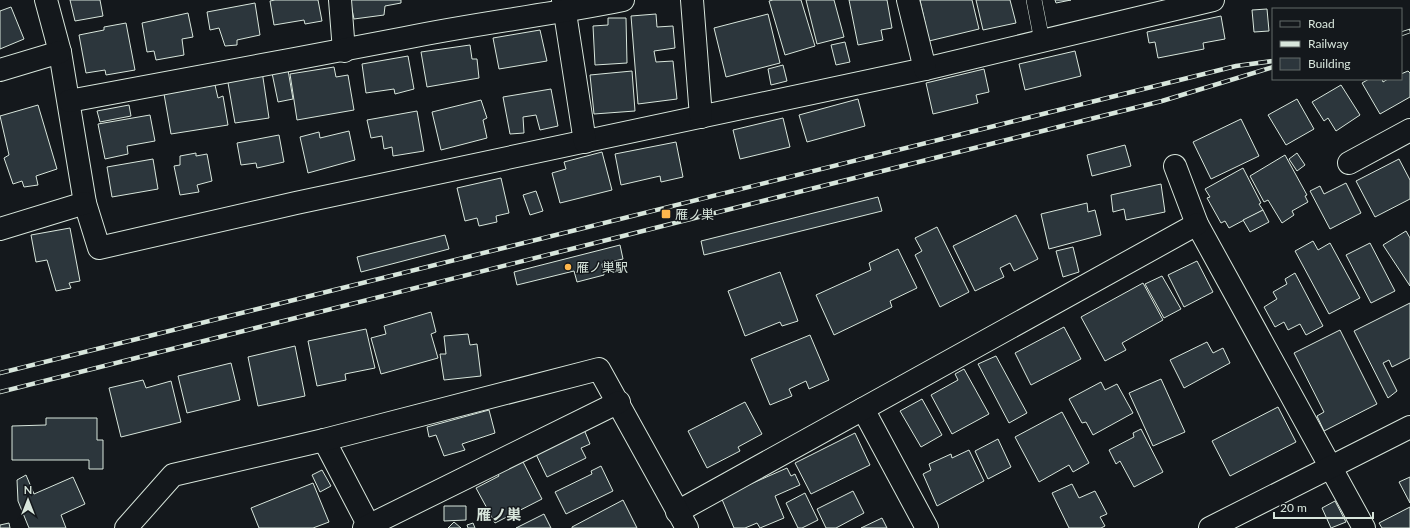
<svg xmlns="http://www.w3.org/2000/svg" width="1410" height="528" font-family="Lato,'Noto Sans JP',sans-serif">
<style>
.building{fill:#2c363c;stroke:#d8e6dc}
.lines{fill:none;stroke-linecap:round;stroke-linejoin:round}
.lane-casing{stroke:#d8e6dc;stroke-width:16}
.street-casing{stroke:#d8e6dc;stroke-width:24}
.primary-casing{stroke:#d8e6dc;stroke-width:24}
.lane{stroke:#14181c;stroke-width:15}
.street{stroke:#14181c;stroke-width:22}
.primary{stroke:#14181c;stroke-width:22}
.rail-casing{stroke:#d8e6dc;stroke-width:4.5}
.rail{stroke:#14181c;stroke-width:3;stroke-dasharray:9;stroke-linecap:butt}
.poi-dot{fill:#ffb74d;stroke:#14181c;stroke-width:1.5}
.labels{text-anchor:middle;stroke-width:3;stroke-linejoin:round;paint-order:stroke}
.poi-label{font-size:13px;fill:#d8e6dc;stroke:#14181c;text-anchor:start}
.quarter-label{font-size:15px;font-weight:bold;fill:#d8e6dc;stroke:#14181c}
</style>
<rect width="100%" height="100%" fill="#14181c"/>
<g class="building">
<path d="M70 0H100L103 16 75 21Z"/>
<path d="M275 0H318L322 21 305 24 304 20 274 25 270 1Z"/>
<path d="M350 0H401V3L385 6 384 15 354 19Z"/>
<path d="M773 0H801L815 46 785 55 769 1Z"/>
<path d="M806 0H834L844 37 817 44Z"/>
<path d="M849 0H887L892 28 881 30 883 40 858 45Z"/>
<path d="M920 0H972L979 29 929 41Z"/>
<path d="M976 0H1010L1016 23 983 30Z"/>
<path d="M1055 0H1071L1056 3Z"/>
<path d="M255 3 260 35 237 40V45L225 46 219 28 210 30 207 12Z"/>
<path d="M11 7 24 39 0 49V11Z"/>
<path d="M1267 9 1269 31 1254 32 1252 10Z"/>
<path d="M188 13 193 37 182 39 184 55 156 60 154 51 147 52 142 23Z"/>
<path d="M656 14 657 27 673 26 675 48 654 51 656 62 673 61 677 99 638 104 631 16Z"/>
<path d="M768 14 780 63 726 77 714 28Z"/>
<path d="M1221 16 1225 39 1203 43 1204 49 1158 58 1155 42 1149 43 1147 32Z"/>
<path d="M608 18H626L627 63 595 65 593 26 608 25Z"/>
<path d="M126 23 135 70 106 75 105 70 86 73 79 35 104 30V27Z"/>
<path d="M540 30 547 61 499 69 493 38Z"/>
<path d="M845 42 850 62 836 65 831 45Z"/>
<path d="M470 45 472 59H477L479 78 427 87 421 52Z"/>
<path d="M1075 51 1081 76 1025 90 1019 64Z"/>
<path d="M408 56 414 89 395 94 394 89 366 93 362 64Z"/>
<path d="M783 65 787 81 771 85 768 69Z"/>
<path d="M334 67 336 77 348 75 354 110 297 120 290 74Z"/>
<path d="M984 69 989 92 976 95 978 103 933 114 926 83Z"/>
<path d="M288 70 293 99 278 102 272 73Z"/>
<path d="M262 71 269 118 235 123 227 77Z"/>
<path d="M632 71 635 111 594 114 590 75Z"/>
<path d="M1408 71 1410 73V97L1380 114 1362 83 1369 79H1382L1383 82 1388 79H1401V74Z"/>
<path d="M215 85 218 98 223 96 228 125 171 134 164 94Z"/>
<path d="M1341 85 1360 115 1336 131 1328 118 1324 121 1312 102Z"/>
<path d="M551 89 558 126 540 130 536 115 523 117 524 133 510 134 503 97Z"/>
<path d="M858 99 865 126 807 142 799 115Z"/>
<path d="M1297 99 1314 129 1286 145 1268 115Z"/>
<path d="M481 100 487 118 483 120 487 138 441 150 432 112Z"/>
<path d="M38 105 57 169 36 176 38 185 24 187 22 181 13 184 4 158 9 155 0 116Z"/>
<path d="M129 105 131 116 100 122 97 111Z"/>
<path d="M417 111 424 151 393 156 392 147 384 149 382 136 371 138 367 120Z"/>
<path d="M150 115 155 141 127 146 128 154 105 159 98 124Z"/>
<path d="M783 118 790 147 740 159 733 130Z"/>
<path d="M1241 119 1259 156 1211 179 1193 142Z"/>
<path d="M349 131 355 160 308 173 300 137 319 132 320 138Z"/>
<path d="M279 135 284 162 257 168 256 163 241 165 237 143Z"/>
<path d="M676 142 683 177 661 182 660 176 621 185 615 154Z"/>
<path d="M1125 145 1131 166 1092 176 1087 155Z"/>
<path d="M602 152 612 190 560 203 552 173 566 169 564 162Z"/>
<path d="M196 153V156L207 154 212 181 197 185 199 192 180 195 174 166 180 165V156Z"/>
<path d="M1297 153 1305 165 1297 171 1289 159Z"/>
<path d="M1285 155 1307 195 1305 196 1308 202 1292 211 1294 215 1282 223 1268 200 1264 202 1250 176Z"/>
<path d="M153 159 158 189 112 197 107 167Z"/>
<path d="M1399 159 1410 180V199L1375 217 1356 181Z"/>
<path d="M1243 168 1261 203 1259 204 1263 210 1229 228 1225 221 1221 223 1207 198 1210 197 1205 189Z"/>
<path d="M501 178 509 213 496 216 497 222 479 226 477 218 465 221 457 188Z"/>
<path d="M1346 183 1361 213 1330 229 1310 191 1320 186 1324 194Z"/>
<path d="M1161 184 1165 212 1126 220 1124 209 1113 212 1111 195Z"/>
<path d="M536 191 543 211 530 215 523 195Z"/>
<path d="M878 197 882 211 704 255 701 241Z"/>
<path d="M1087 203 1088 212 1095 210 1101 235 1049 249 1041 214Z"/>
<path d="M1263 210 1269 222 1250 232 1243 220Z"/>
<path d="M1016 215 1038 259 1014 271 1010 263 1000 268 1004 277 975 291 953 246Z"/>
<path d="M937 227 969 292 940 307 915 255 922 251 915 238Z"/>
<path d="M70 228 80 281 69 283 71 288 56 291 47 260 36 262 31 235Z"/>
<path d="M1406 231 1410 238V286L1383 245Z"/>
<path d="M445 235 449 249 361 272 357 257Z"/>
<path d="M1313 241 1318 250 1330 243 1360 298 1329 314 1295 251Z"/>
<path d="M1370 243 1395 291 1371 303 1346 255Z"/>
<path d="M620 245 623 259 602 264 604 275 577 282 574 271 517 285 514 272Z"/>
<path d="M1073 247 1079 272 1063 277 1056 251Z"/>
<path d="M898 249 917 288 890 301 892 307 834 335 816 295 871 270 869 263Z"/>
<path d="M1197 261 1213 292 1184 307 1168 275Z"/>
<path d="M780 272 798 321 782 326 780 322 745 336 728 291Z"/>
<path d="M1295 273 1323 326 1306 335 1300 324 1288 330 1284 322 1275 327 1264 307 1277 299 1273 292 1287 284 1285 279Z"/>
<path d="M1162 276 1181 309 1164 318 1145 284Z"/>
<path d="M1143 283 1163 320 1122 343 1126 350 1105 361 1081 317Z"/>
<path d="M1410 303V358L1392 367 1389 360 1383 363 1397 391 1388 398 1354 331Z"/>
<path d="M431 312 436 332 431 334 438 358 381 374 371 338 386 334 384 326Z"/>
<path d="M1064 327 1081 359 1031 385 1015 353Z"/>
<path d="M366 329 375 368 345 374 346 380 317 386 308 341Z"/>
<path d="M1340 330 1377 404 1324 431 1317 416 1324 412 1294 353Z"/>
<path d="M468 334 470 345 477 344 481 376 444 380 440 354H446L444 336Z"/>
<path d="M810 335 829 380 809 389 806 381 789 389 792 396 770 405 751 359Z"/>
<path d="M1207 342 1213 353 1223 348 1230 363 1184 388 1170 360Z"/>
<path d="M295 346 305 396 258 406 248 357Z"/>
<path d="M996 356 1027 413 1009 423 978 364Z"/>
<path d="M231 363 240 400 187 413 178 376Z"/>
<path d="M964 369 989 414 952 434 931 395 958 380 955 374Z"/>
<path d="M1161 379 1185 432 1153 446 1129 393Z"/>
<path d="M143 380 146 388 171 381 181 422 121 437 109 388Z"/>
<path d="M1101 382 1105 390 1117 384 1133 413 1093 435 1086 422 1082 423 1069 399Z"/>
<path d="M922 399 942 435 921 447 900 411Z"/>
<path d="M745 402 762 434 738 447 740 451 707 468 688 431Z"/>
<path d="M1278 407 1296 442 1230 476 1212 441Z"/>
<path d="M489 410 495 433 462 444 465 450 444 456 436 435 429 437 427 427Z"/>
<path d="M1062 412 1089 463 1073 472 1069 465 1039 482 1015 437Z"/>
<path d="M46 418H97V440H103V469H89V460H12V426L46 425Z"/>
<path d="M583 427 590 444 581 448 586 458 547 477 532 446Z"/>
<path d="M1141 429 1163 472 1134 487 1120 461 1116 464 1109 450 1134 437 1133 433Z"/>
<path d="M855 433 870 465 811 494 795 463Z"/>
<path d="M998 439 1011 467 988 479 975 451Z"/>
<path d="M969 450 984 481 937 506 923 474 931 470 929 464 951 454 952 458Z"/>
<path d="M521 458 542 499 495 523 476 488 499 476 496 470Z"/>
<path d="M601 466 613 491 566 514 555 492 592 474 591 471Z"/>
<path d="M787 468 791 476 795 474 800 485 775 496 784 518 760 528 757 523 745 528H734L721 497Z"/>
<path d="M322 470 331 486 320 492 312 475Z"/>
<path d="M26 475 34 494 73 477 85 504 61 515 66 528H29L18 501 17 480Z"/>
<path d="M1410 477V503L1399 482Z"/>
<path d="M313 483 329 522 313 528H259L251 508Z"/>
<path d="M1072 484 1079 498 1095 491 1107 514 1100 517 1105 526 1101 528H1069L1052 493Z"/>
<path d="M853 491 864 513 836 528H826L817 509Z"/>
<path d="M805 493 818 520 802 528H798L786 503Z"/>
<path d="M623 500 637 528H572V527Z"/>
<path d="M1335 501 1346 522 1331 528 1322 508Z"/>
<path d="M444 506H466V520L444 521Z"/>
<path d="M1410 507V528H1382L1379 523Z"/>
<path d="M544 514 551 528H516Z"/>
<path d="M882 518 887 528H861Z"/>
<path d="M454 522 461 528H448Z"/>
<path d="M9 523 10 528H0V525Z"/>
<path d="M473 523 475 528H468L467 525Z"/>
</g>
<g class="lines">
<defs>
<path id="lane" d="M1034 0 1042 41"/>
<g id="street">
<path d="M46 0 60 52 85 203 99 248 296 203 925 69 1213 0"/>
<path d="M340 0 344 51"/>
<path d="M563 0 585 142"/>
<path d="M692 0 701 117"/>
<path d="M908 0 925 69"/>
<path d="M0 70 60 52"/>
<path d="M69 101C181 81 293 59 405 38 477 23 550 15 623 0"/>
<path d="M1349 163 1410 130"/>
<path d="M1175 166 1197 224 1364 528"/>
<path d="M0 229 85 203"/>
<path d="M863 409 927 528"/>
<path d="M324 440 370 528"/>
<path d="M677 512 1197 224"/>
<path d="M126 528 173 475 324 440 599 369 687 528"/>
<path d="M364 528 619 402"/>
</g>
<path id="primary" d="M1210 528 1410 427"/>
</defs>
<use href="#lane" class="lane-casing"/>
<use href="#street" class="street-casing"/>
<use href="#primary" class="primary-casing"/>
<use href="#lane" class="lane"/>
<use href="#street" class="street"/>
<use href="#primary" class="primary"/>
<defs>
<g id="rail">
<path d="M1401 34 1410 31"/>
<path d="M0 373 1236 66 1273 61"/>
<path d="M0 392 1162 101 1273 67"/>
</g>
</defs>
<use href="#rail" class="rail-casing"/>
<use href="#rail" class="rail"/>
</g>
<g class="poi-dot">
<rect x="661" y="209" width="10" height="10" rx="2"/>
<circle cx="568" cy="267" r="4"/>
</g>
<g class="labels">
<g class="poi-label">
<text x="675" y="219">雁ノ巣</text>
<text x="576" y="272">雁ノ巣駅</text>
</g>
<g class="quarter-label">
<text x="499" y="520">雁ノ巣</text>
</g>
</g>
<rect x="1272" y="8" width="130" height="72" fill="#14181c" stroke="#626a69"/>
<rect x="1280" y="21" width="20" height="6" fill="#14181c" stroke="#626a69"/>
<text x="1308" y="28" font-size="12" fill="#d8e6dc">Road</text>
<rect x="1280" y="41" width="20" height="6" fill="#d8e6dc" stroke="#626a69"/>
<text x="1308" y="48" font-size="12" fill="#d8e6dc">Railway</text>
<rect x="1280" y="58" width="20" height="12" fill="#2c363c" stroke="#626a69"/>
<text x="1308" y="68" font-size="12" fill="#d8e6dc">Building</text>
<g transform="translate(28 500)" stroke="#14181c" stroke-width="3" paint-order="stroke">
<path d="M0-3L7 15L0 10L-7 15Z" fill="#d8e6dc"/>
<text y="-6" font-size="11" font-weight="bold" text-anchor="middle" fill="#d8e6dc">N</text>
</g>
<path d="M1274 512v6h99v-6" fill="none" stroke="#d8e6dc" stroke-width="2"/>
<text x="1280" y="512" font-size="12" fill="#d8e6dc" stroke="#14181c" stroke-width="3" paint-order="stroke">20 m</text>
</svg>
